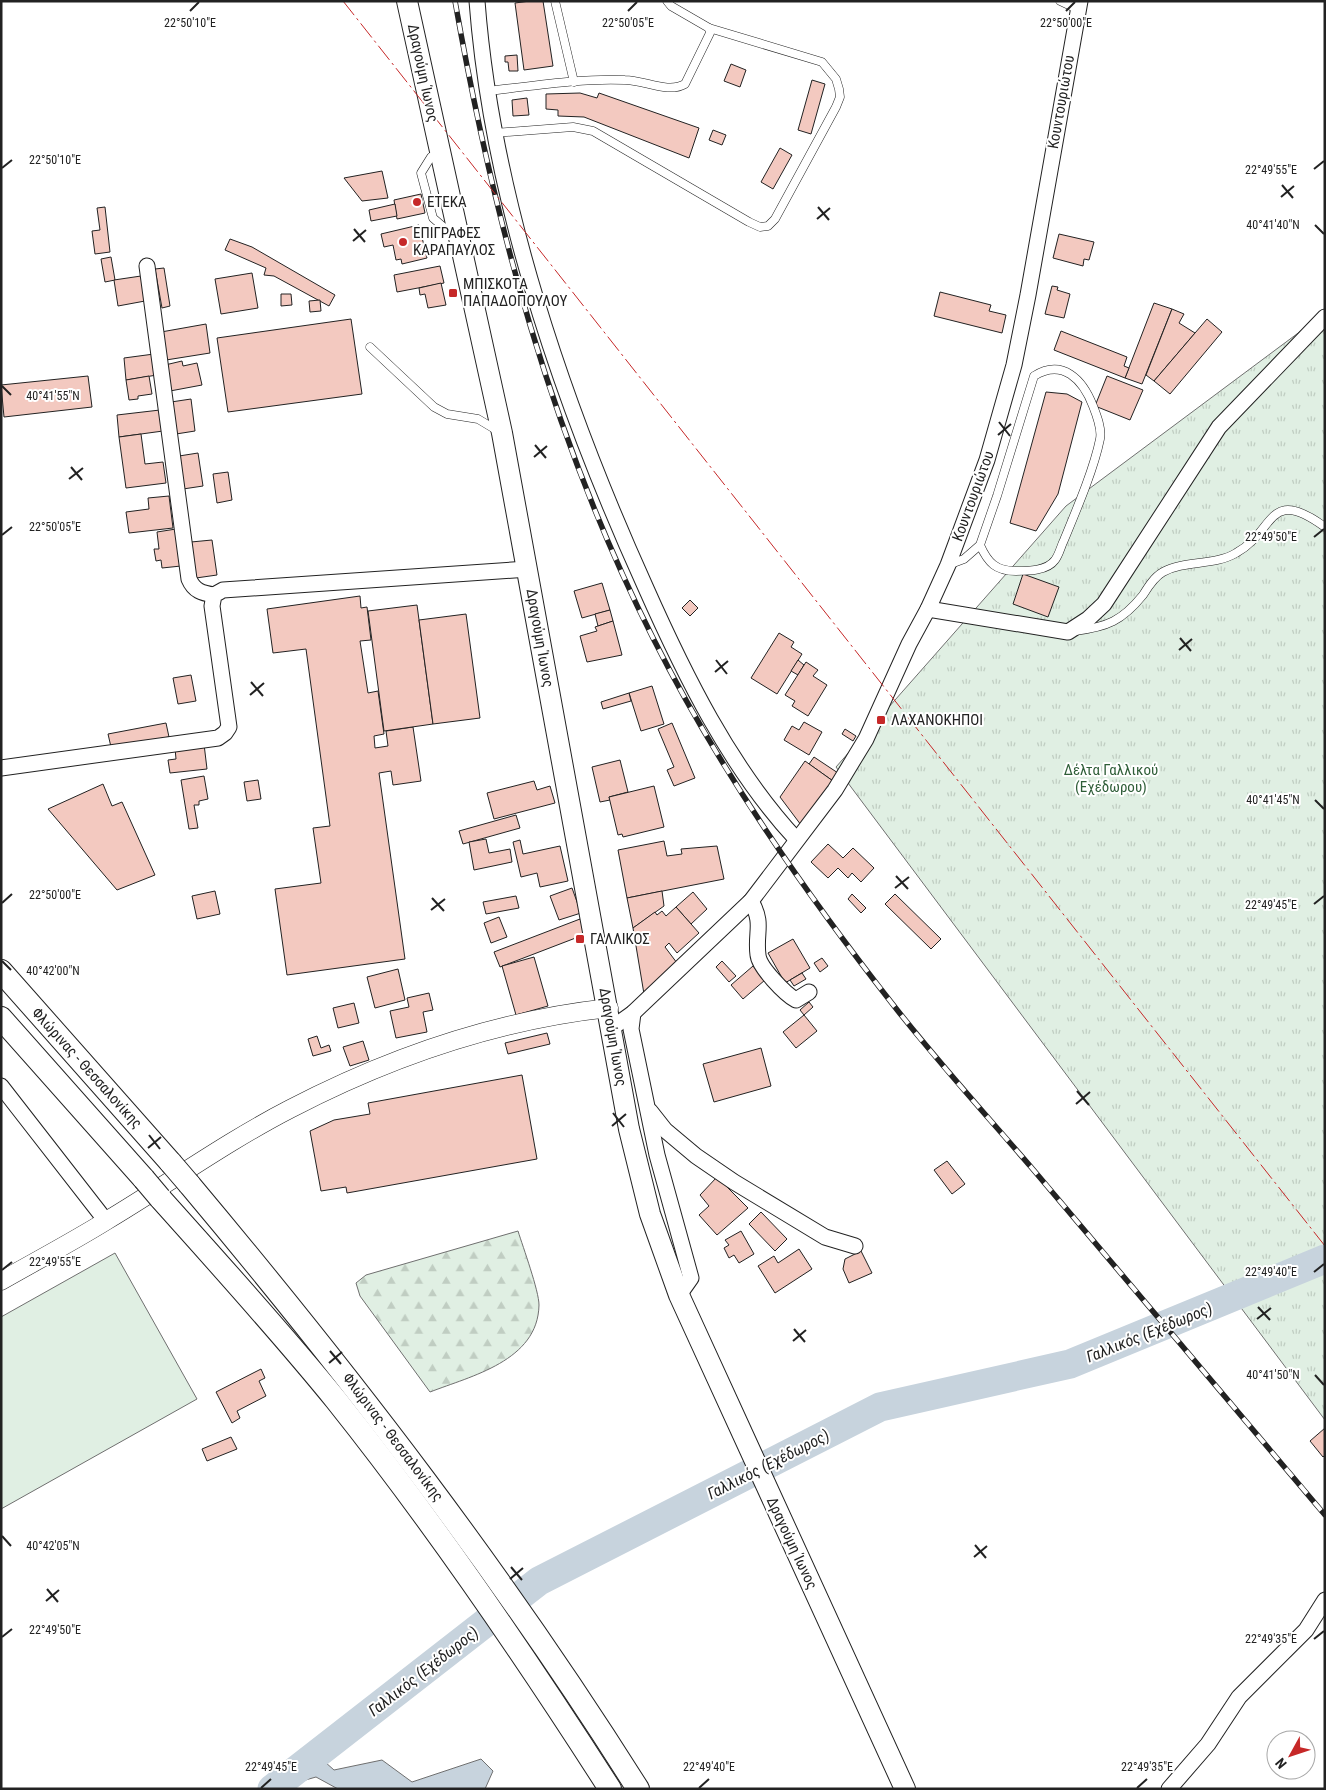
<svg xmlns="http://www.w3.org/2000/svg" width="1326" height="1790" font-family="'Roboto Condensed',sans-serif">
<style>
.forest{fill:url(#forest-firs);stroke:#6f6f6f}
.park{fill:url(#park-tufts);stroke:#6f6f6f}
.pitch{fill:#e0efe3;stroke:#6f6f6f}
.water{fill:#c7d3dd;stroke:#6f6f6f}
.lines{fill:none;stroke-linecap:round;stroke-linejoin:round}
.river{stroke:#c7d3dd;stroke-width:29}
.building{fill:#f3c9c0;stroke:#222}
.service-casing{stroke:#222;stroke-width:9}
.minor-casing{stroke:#222;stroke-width:17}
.tertiary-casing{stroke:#222;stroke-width:19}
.secondary-casing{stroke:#222;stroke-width:22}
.primary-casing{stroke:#222;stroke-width:24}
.service{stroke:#fff;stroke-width:8}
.minor{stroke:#fff;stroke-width:15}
.tertiary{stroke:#fff;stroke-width:18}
.secondary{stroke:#fff;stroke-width:20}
.primary{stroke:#fff;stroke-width:22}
.rail-casing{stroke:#222;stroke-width:5.5}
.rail{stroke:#fff;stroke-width:4;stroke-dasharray:11;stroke-linecap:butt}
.primary-bridge-casing{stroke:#222;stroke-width:24;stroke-linecap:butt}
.primary-bridge{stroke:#fff;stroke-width:22}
.power{stroke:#c62828;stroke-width:1;stroke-dasharray:18 4 2.5 4;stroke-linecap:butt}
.ticks{fill:none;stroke:#222;stroke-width:2}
.poi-dot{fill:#c62828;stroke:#fff;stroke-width:2}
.labels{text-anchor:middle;stroke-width:4;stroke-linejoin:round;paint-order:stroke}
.street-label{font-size:15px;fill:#222;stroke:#fff}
.poi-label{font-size:15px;fill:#222;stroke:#fff;text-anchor:start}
.park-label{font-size:15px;fill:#2f5e38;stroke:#fff}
.water-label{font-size:16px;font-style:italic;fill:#222;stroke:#fff}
.ticks-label{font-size:12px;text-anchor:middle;fill:#222;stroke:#fff;stroke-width:4;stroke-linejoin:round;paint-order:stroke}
</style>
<defs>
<pattern id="forest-firs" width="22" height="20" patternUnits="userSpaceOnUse" patternTransform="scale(1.25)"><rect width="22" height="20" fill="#e0efe3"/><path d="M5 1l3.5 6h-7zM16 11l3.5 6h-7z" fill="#c0cdc2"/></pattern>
<pattern id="park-tufts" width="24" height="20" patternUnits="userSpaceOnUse" patternTransform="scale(1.25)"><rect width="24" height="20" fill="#e0efe3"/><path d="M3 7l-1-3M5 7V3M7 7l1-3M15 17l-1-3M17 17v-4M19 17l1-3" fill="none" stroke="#c0cdc2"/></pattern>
</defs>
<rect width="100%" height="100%" fill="#fff"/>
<path class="forest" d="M518 1231C523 1247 539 1291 539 1305 538 1361 471 1376 430 1392L360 1296 356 1283 366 1275Z"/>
<path class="park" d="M1325 313V1420L836 767 1066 506Z"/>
<path class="pitch" d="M115 1253 197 1399 1 1509V1317Z"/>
<path class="water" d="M481 1759 493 1771 485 1789H338L316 1777 274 1789 325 1762 334 1770 382 1760 412 1782Z"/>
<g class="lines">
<path class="river" d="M272 1789 539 1581 880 1407 1070 1364 1325 1259"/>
</g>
<g class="building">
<path d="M530 1H543L553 66 524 70 515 3Z"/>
<path d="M517 55 518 71H509L508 62H505V56Z"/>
<path d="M731 64 746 70 740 87 724 81Z"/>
<path d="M812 80 825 84 811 134 798 130Z"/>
<path d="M580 93 597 98 599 93 699 128 689 158 584 117 558 116V110L546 109V94Z"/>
<path d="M527 98 529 115 513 116 512 100Z"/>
<path d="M713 130 726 135 722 145 709 140Z"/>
<path d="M780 148 792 155 773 189 761 182Z"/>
<path d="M382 171 388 198 362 201 344 178Z"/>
<path d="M421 194 425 213 397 219 394 200Z"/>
<path d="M395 204 397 216 371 221 369 210Z"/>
<path d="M105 207 110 252 95 254 92 231 100 230 97 208Z"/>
<path d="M419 225 427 258 402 264 401 259 396 260 393 245 384 247 381 234Z"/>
<path d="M1059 234 1094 242 1089 260 1084 259 1083 266 1053 258Z"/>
<path d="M230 239 252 247 335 295 329 306 274 276 264 275 266 268 225 250Z"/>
<path d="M111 257 115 280 105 282 101 259Z"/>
<path d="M440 266 444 283 397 292 394 275Z"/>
<path d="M164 268 170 306 162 308 155 269Z"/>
<path d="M252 273 258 308 221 314 215 279Z"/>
<path d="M141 276 145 301 118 306 114 280Z"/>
<path d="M441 283 446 305 428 308 425 294 420 295 419 288Z"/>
<path d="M1052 286 1058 287 1057 290 1070 294 1064 318 1045 314Z"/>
<path d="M940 292 991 305 989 311 1006 315 1002 333 934 316Z"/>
<path d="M281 294H291L292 305 281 306Z"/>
<path d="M320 300 321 311 310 312 309 301Z"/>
<path d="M1154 303 1172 309 1142 384 1125 378Z"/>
<path d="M1172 309 1184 314 1179 323 1195 333 1154 381 1146 375Z"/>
<path d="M351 319 362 394 228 412 217 338Z"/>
<path d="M1207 319 1222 332 1170 394 1154 381Z"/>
<path d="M206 324 210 353 166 360 161 332Z"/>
<path d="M1061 331 1127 357 1124 366 1129 368 1125 378 1054 350Z"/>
<path d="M154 354 157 375 126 380 124 358Z"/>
<path d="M182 361 183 366 197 363 202 385 170 391 165 365Z"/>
<path d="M88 376 92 407 4 417 1 385Z"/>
<path d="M149 376 152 394 138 396V399L129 400 126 380Z"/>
<path d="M1107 376 1143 390 1130 420 1095 406Z"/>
<path d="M1046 392 1067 394 1082 402 1058 494 1036 531 1010 523Z"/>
<path d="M191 399 195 431 176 434 171 402Z"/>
<path d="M160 410 163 431 119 437 117 415Z"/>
<path d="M141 434 145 464 163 462 166 483 126 488 119 437Z"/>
<path d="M198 453 203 486 183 489 179 456Z"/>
<path d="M228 472 232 500 217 503 213 474Z"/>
<path d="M169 496 173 528 129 533 126 512 149 509 148 498Z"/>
<path d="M176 529 181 566 162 568 161 560 156 561 154 549H159L157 532Z"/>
<path d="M212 540 217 575 196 578 191 542Z"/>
<path d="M1023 574 1059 587 1048 617 1013 604Z"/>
<path d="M602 583 610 610 582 618 574 591Z"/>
<path d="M360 596 361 608 367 607 371 640 360 641 368 693 378 691 384 734 374 736 375 748 388 746 386 731 413 727 421 781 393 785 391 771 379 773 405 959 287 975 275 889 321 883 313 828 330 826 306 649 273 653 267 609Z"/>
<path d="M690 600 698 608 690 616 682 608Z"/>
<path d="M417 605 433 724 384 731 368 611Z"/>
<path d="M610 610 613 621 598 626 595 614Z"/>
<path d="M466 614 480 718 433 724 419 620Z"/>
<path d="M613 621 622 655 587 662 580 636 597 631 595 627Z"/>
<path d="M779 633 794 642 791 647 802 654 777 694 751 678Z"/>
<path d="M798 660 804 665 798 675 791 671Z"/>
<path d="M806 662 818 670 813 676 827 685 808 716 792 706 795 701 785 695Z"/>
<path d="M191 675 196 701 178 704 173 678Z"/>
<path d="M652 686 664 724 641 731 629 693Z"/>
<path d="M629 693 631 701 603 709 601 702Z"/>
<path d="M804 722 822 732 809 755 784 740 792 726 799 730Z"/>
<path d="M166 723 169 737 111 747 108 734Z"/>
<path d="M672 723 695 778 674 786 667 770 674 767 658 729Z"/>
<path d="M845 729 856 736 853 741 842 734Z"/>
<path d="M204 744 207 769 170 773 168 760 176 759 175 748Z"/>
<path d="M814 757 838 773 833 781 809 764Z"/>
<path d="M620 760 628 792 609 797 610 800 600 802 592 767Z"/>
<path d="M805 761 833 781 804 829 780 797Z"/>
<path d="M204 776 208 799 199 801V805H194L198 828 189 829 181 780Z"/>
<path d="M258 780 261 799 247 801 244 782Z"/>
<path d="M534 781 537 790 550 786 555 803 494 819 487 793Z"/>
<path d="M103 784 112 806 122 802 155 875 117 890 48 809Z"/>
<path d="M654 786 664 827 623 837 622 834 618 835 609 797Z"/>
<path d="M516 815 520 828 463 844 459 831Z"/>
<path d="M486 839 489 853 510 849 512 862 474 870 469 842Z"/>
<path d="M520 840 523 854 560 846 568 881 540 887 537 873 521 877 513 842Z"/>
<path d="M664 841 667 856 682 854 681 849 717 846 724 879 627 898 618 850Z"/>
<path d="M828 844 843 858 853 848 874 868 861 882 852 873 848 878 838 868 828 878 811 862Z"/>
<path d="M572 888 581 913 559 920 550 896Z"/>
<path d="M215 891 220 914 197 919 192 896Z"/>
<path d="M662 891 664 906 633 928 627 898Z"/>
<path d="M693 892 707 909 691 924 676 907Z"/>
<path d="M852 894 866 908 861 913 848 899Z"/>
<path d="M895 894 941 939 931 949 885 904Z"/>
<path d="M516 896 519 908 486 914 483 902Z"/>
<path d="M676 907 699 933 677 953 669 943 665 947 677 963 644 994 633 928 655 912 657 915 662 911 666 916Z"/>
<path d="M499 917 507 937 491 943 484 923Z"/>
<path d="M580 919 586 934 500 967 494 952Z"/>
<path d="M793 939 810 968 785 983 768 953Z"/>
<path d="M534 957 548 1006 516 1015 502 966Z"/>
<path d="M822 958 828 966 820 972 814 963Z"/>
<path d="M722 961 736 976 729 982 716 967Z"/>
<path d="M753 966 765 980 743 999 731 985Z"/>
<path d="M398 969 405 1000 375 1008 367 977Z"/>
<path d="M802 973 806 979 794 986 790 980Z"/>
<path d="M429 993 433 1010 423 1012 427 1032 396 1038 390 1011 409 1007 407 998Z"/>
<path d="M809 1002 813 1007 804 1015 800 1010Z"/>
<path d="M354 1003 359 1023 338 1028 333 1008Z"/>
<path d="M804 1015 817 1031 796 1048 783 1032Z"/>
<path d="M547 1033 550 1044 508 1054 505 1043Z"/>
<path d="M317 1036 321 1048 329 1045 331 1051 313 1056 308 1039Z"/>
<path d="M363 1041 369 1060 350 1066 343 1047Z"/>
<path d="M761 1048 771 1086 714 1102 703 1064Z"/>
<path d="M522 1075 537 1159 347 1193 346 1187 321 1191 310 1131 334 1120 370 1114 368 1103Z"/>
<path d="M947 1161 965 1184 952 1194 934 1170Z"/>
<path d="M717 1177 748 1208 717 1235 699 1215 709 1206 700 1195Z"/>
<path d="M761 1212 787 1239 775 1251 749 1224Z"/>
<path d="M741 1231 754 1254 739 1263 734 1255 729 1258 724 1248 729 1245 725 1240Z"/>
<path d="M799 1249 812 1269 775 1293 758 1266 774 1256 778 1263Z"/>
<path d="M861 1251 872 1273 849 1283 843 1269 845 1259Z"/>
<path d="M261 1369 265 1378 259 1381 266 1396 237 1411 240 1418 232 1423 216 1392Z"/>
<path d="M1325 1428V1455L1323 1457 1310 1441Z"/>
<path d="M231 1437 237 1449 207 1461 202 1449Z"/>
</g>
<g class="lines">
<defs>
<g id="service">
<path d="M555 1 574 82"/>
<path d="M1060 1 1077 9"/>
<path d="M488 91C533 86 580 78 625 80 644 80 668 94 685 84L710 33 709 28 671 6 667 1"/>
<path d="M495 133 573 127 593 131 749 222 760 227 768 226 775 219 836 107 840 97 839 89 836 79 822 62 709 28"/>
<path d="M431 157 421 173 433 218 447 230"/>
<path d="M370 347 434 407 447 414 478 419 498 431"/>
<path d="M948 565 964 559 980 545C988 563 996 571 1016 571 1028 571 1047 571 1055 560 1059 555 1061 546 1064 540 1076 511 1094 469 1100 439 1102 429 1097 416 1093 406 1083 380 1063 358 1034 376L997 496 980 545"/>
<path d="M1075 631C1107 627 1122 621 1143 595 1148 587 1154 577 1163 572 1185 560 1214 566 1236 553 1276 531 1267 485 1325 527"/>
</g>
<g id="minor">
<path d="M477 1C492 198 564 407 645 586 684 674 730 768 796 839"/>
<path d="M147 266 189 579C194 591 202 593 214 595"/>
<path d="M928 609 1068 632 1088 619 1104 604 1219 427 1325 317"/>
<path d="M1 768 218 738 225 733 229 727 212 606 214 595 223 590 528 569"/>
<path d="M751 901C764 924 755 932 758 955 759 967 785 994 796 1000L809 992"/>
<path d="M633 1013 631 1029 657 1155 691 1278 679 1295"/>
<path d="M612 1028 633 1013 751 901 835 790 866 739 909 644 928 609 948 565 987 460 1014 365 1028 295 1080 1"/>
<path d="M1 1086 106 1221"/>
<path d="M650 1111 665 1130 696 1156 734 1182 825 1237 855 1246"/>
<path d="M1169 1789 1208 1744 1239 1697 1306 1630 1325 1600"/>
</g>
<path id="tertiary" d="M1 1281C36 1261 72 1242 106 1221 168 1184 226 1142 290 1109 388 1058 498 1020 609 1008"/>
<path id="secondary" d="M407 1 502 433 629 1129 650 1214 679 1295 905 1789"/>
<g id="primary">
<path d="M1 971 171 1163"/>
<path d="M1 1018 144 1179"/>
<path d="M189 1184C351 1377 504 1576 638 1789"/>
<path d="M160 1198C220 1265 280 1331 336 1400 435 1524 525 1656 610 1789"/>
</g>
</defs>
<use href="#service" class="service-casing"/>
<use href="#minor" class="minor-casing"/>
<use href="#tertiary" class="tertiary-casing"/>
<use href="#secondary" class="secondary-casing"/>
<use href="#primary" class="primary-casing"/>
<use href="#service" class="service"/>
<use href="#minor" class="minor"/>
<use href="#tertiary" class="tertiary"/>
<use href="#secondary" class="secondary"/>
<use href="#primary" class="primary"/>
<defs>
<path id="rail" d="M455 1C494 222 552 438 653 638 720 771 806 894 898 1011 940 1064 986 1115 1031 1167 1129 1283 1227 1399 1325 1515"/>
</defs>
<use href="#rail" class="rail-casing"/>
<use href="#rail" class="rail"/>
<defs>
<g id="primary-bridge">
<path d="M171 1163 189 1184"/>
<path d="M144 1179 160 1198"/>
</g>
</defs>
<use href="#primary-bridge" class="primary-bridge-casing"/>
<use href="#primary-bridge" class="primary-bridge"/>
<path class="power" d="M343 1 1325 1246"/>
</g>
<path class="ticks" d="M190 11 199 2M628 11 637 2M1066 11 1075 2M2 168 12 160M1314 169 1324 161M1282 185 1293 198M1281 197 1294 186M818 207 829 220M817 219 830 208M1315 225 1324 234M354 229 365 242M353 241 366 230M2 386 11 395M999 422 1010 436M998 435 1011 424M535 445 546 458M534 457 547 446M71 467 82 480M69 479 83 468M2 535 12 527M1314 537 1324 529M1180 638 1191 651M1179 650 1192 639M716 660 727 674M715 672 728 661M251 682 263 696M250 695 264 683M1315 800 1324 809M896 876 908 889M895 888 909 877M432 898 444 911M2 903 12 894M1314 904 1324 896M431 910 445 899M2 961 11 970M1077 1091 1089 1105M1076 1104 1090 1092M613 1113 624 1127M612 1126 626 1114M149 1135 160 1149M148 1148 161 1137M2 1270 12 1262M1314 1272 1324 1264M1258 1307 1270 1320M1257 1319 1271 1308M794 1329 805 1342M793 1341 806 1330M330 1351 341 1364M329 1363 342 1352M1315 1375 1324 1385M2 1536 11 1546M975 1545 986 1558M974 1557 987 1546M511 1567 522 1580M510 1579 523 1568M47 1589 58 1602M46 1601 59 1590M2 1637 12 1629M1314 1639 1324 1631M261 1788 271 1779M699 1788 709 1779M1137 1788 1147 1779"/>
<g class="poi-dot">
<circle cx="417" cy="202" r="5"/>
<circle cx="403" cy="242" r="5"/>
<rect x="448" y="288" width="10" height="10" rx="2.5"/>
<rect x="876" y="715" width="10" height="10" rx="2.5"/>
<rect x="575" y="934" width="10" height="10" rx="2.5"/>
</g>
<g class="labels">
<g class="street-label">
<text transform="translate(423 73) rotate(78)" y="5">Δραγούμη Ίωνος</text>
<text transform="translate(1061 102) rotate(-80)" y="5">Κουντουριώτου</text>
<text transform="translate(973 496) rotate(-70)" y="5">Κουντουριώτου</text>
<text transform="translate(540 638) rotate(80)" y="5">Δραγούμη Ίωνος</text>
<text transform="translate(613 1037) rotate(80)" y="5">Δραγούμη Ίωνος</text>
<text transform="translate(87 1068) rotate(48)" y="5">Φλώρινας - Θεσσαλονίκης</text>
<text transform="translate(393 1437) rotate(53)" y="5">Φλώρινας - Θεσσαλονίκης</text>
<text transform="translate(792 1543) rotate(65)" y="5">Δραγούμη Ίωνος</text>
</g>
<g class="poi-label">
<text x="427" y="207">ΕΤΕΚΑ</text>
<text x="413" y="238">ΕΠΙΓΡΑΦΕΣ<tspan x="413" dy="17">ΚΑΡΑΠΑΥΛΟΣ</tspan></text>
<text x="463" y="289">ΜΠΙΣΚΟΤΑ<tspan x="463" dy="17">ΠΑΠΑΔΟΠΟΥΛΟΥ</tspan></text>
<text x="891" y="725">ΛΑΧΑΝΟΚΗΠΟΙ</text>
<text x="590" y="944">ΓΑΛΛΙΚΟΣ</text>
</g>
<g class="park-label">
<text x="1111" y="775">Δέλτα Γαλλικού<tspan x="1111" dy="17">(Εχέδωρου)</tspan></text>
</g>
<g class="water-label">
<text transform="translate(1149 1332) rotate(-22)" y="6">Γαλλικός (Εχέδωρος)</text>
<text transform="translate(768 1464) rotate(-27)" y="6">Γαλλικός (Εχέδωρος)</text>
<text transform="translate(423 1671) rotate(-38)" y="6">Γαλλικός (Εχέδωρος)</text>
</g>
</g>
<g class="ticks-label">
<text x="190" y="27">22°50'10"E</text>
<text x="1066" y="27">22°50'00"E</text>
<text x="628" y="27">22°50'05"E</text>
<text x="55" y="164">22°50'10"E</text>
<text x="1271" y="174">22°49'55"E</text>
<text x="1273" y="229">40°41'40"N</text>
<text x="53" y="400">40°41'55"N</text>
<text x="55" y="531">22°50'05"E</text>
<text x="1271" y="541">22°49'50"E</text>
<text x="1273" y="804">40°41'45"N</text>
<text x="55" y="899">22°50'00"E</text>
<text x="1271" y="909">22°49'45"E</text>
<text x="53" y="975">40°42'00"N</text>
<text x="55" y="1266">22°49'55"E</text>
<text x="1271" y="1276">22°49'40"E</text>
<text x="1273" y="1379">40°41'50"N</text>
<text x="53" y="1550">40°42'05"N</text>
<text x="55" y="1634">22°49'50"E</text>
<text x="1271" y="1643">22°49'35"E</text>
<text x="271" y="1771">22°49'45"E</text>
<text x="709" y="1771">22°49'40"E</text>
<text x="1147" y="1771">22°49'35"E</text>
</g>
<rect width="1326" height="1790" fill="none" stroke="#222222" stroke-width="5"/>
<g transform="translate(1291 1755) rotate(230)"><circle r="24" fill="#ffffff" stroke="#a7a7a7"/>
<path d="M0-4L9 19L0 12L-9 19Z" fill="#c62828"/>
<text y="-8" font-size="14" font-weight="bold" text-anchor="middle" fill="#222222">N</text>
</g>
</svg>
